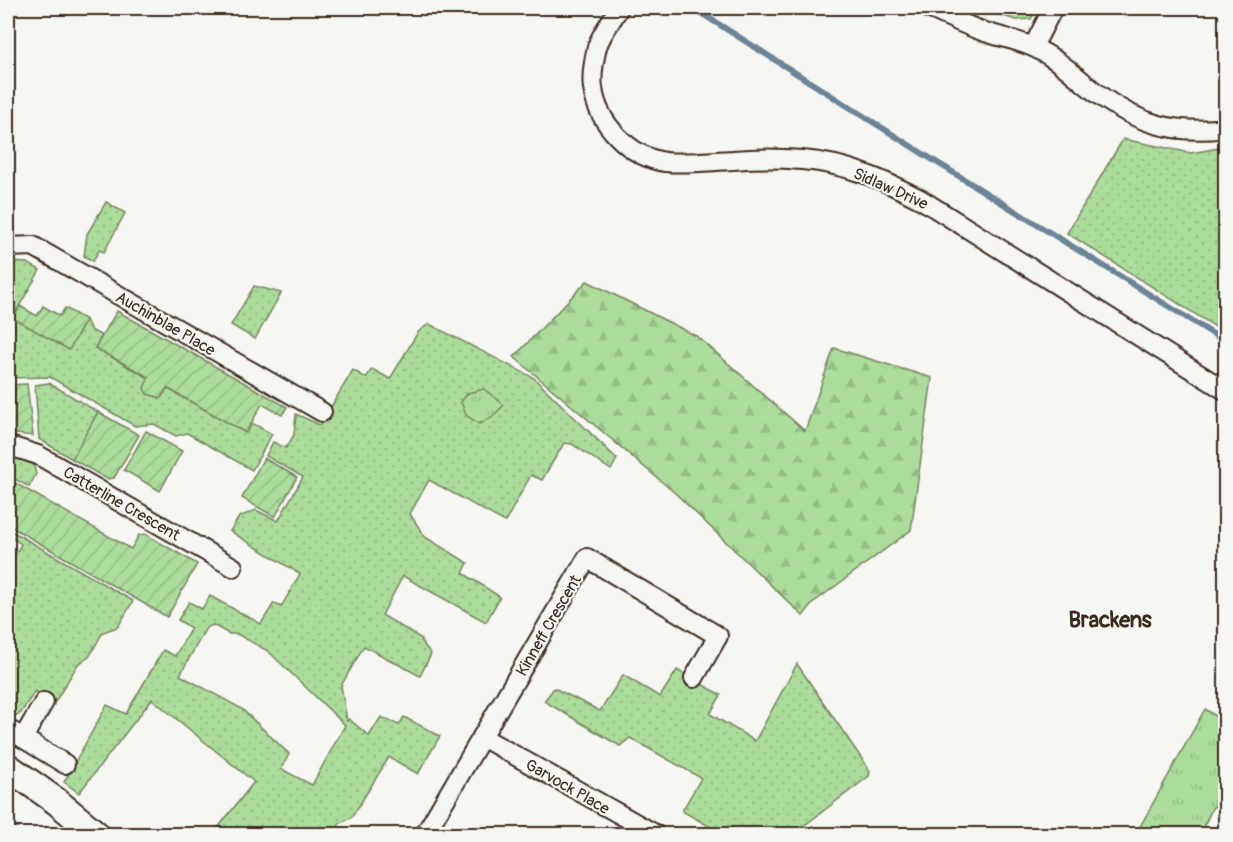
<svg xmlns="http://www.w3.org/2000/svg" width="1233" height="842" font-family="Pangolin,sans-serif">
<style>
.grass{fill:url(#grass-dots);stroke:#74835d;stroke-width:1.5;fill-rule:evenodd}
.forest{fill:url(#forest-firs);stroke:#74835d;stroke-width:1.5}
.park{fill:url(#park-tufts);stroke:#74835d;stroke-width:1.5}
.garden{fill:url(#garden-furrows);stroke:#74835d;stroke-width:1.5}
.lines{fill:none;stroke-linecap:round;stroke-linejoin:round}
.stream{stroke:#6c8498;stroke-width:6}
.street-casing{stroke:#3b2a1e;stroke-width:22}
.secondary-casing{stroke:#3b2a1e;stroke-width:30}
.street{stroke:#f6f6f2;stroke-width:18}
.secondary{stroke:#f6f6f2;stroke-width:26}
.labels{text-anchor:middle;stroke-width:4.5;stroke-linejoin:round;paint-order:stroke}
.street-label{font-size:16px;fill:#3b2a1e;stroke:#f6f6f2}
.district-label{font-size:22px;font-weight:bold;fill:#3b2a1e;stroke:#f6f6f2}
</style>
<defs>
<pattern id="grass-dots" width="8" height="8" patternUnits="userSpaceOnUse" patternTransform="scale(1.5)"><rect width="8" height="8" fill="#acdc9c"/><path d="M2 2h.1M6 6h.1" fill="none" stroke="#95bd86" stroke-width="1.8" stroke-linecap="round"/></pattern>
<pattern id="forest-firs" width="22" height="20" patternUnits="userSpaceOnUse" patternTransform="scale(1.5)"><rect width="22" height="20" fill="#acdc9c"/><path d="M5 1l3.5 6h-7zM16 11l3.5 6h-7z" fill="#95bd86"/></pattern>
<pattern id="park-tufts" width="24" height="20" patternUnits="userSpaceOnUse" patternTransform="scale(1.5)"><rect width="24" height="20" fill="#acdc9c"/><path d="M3 7l-1-3M5 7V3M7 7l1-3M15 17l-1-3M17 17v-4M19 17l1-3" fill="none" stroke="#95bd86"/></pattern>
<pattern id="garden-furrows" width="10" height="10" patternUnits="userSpaceOnUse" patternTransform="scale(1.5)"><rect width="10" height="10" fill="#acdc9c"/><path d="M-1 1l2-2M0 10L10 0M9 11l2-2" fill="none" stroke="#95bd86"/></pattern>
</defs>
<rect width="100%" height="100%" fill="#f6f6f2"/>
<filter id="ink" filterUnits="userSpaceOnUse"><feTurbulence type="fractalNoise" baseFrequency=".0167" numOctaves="2"/><feDisplacementMap in="SourceGraphic" scale="12" xChannelSelector="R" yChannelSelector="G"/><feConvolveMatrix kernelMatrix="1 2 1 2 8 2 1 2 1" color-interpolation-filters="sRGB"/></filter>
<g filter="url(#ink)">
<g class="grass">
<path d="M1123 139 1191 153 1225 147V333L1067 233Z"/>
<path d="M106 202 125 213 104 252 99 250 93 261 84 256 87 234Z"/>
<path d="M8 262 27 263 40 270 13 317 69 349 86 320 91 330 102 336 95 348 246 433 252 423 272 434 252 470 187 433 176 436 154 424 135 426 50 377 8 378Z"/>
<path d="M254 286 281 293 255 339 231 325Z"/>
<path d="M429 324 534 378 617 459 611 470 572 444 564 443 542 480 531 475 505 522 429 480 410 514 425 537 468 563 463 573 500 597 486 622 403 576 382 615 422 639 421 641 431 654 420 676 364 646 341 686 347 721 349 719 369 736 381 717 399 725 404 717 440 736 418 774 389 757 352 817 340 823 334 834H213L254 782 152 699 79 793 64 782 107 705 126 714 163 650 175 656 191 628 178 620 189 602 202 609 210 596 261 624 274 603 281 607 300 574 230 531 239 517 256 510 278 521 303 477 266 456 273 442 286 448 294 435 296 414 320 425 353 370 366 378 372 369 390 379 418 332ZM213 625 229 634H237L268 651 345 725 312 785 281 769 289 754 242 709 180 675 206 628Z"/>
<path d="M49 383 98 412 72 459 39 439 35 385Z"/>
<path d="M8 456 19 457 33 463 36 474 29 487 8 475Z"/>
<path d="M8 529 133 601 118 627 103 632 89 657 78 664 55 702 35 691 21 713 13 717 8 708V568L21 544 8 535Z"/>
<path d="M797 664 870 771 869 776 793 834H723L682 811 701 778 630 738 620 746 544 701 554 688 600 711 623 675 660 697 677 670 721 695 710 714 755 741Z"/>
</g>
<path class="forest" d="M587 281 698 337 805 431 834 348 932 378 911 530 814 602 803 616 675 493 514 357Z"/>
<g class="park">
<path d="M976 8H1037L1031 19 1016 20Z"/>
<path d="M484 389 504 405 492 417 479 424 466 415 461 402 468 393Z"/>
<path d="M1205 709 1225 722V805L1213 807 1200 834H1136Z"/>
</g>
<g class="garden">
<path d="M20 306 37 316 43 306 60 316 65 308 86 320 69 350 13 318Z"/>
<path d="M117 311 287 407 282 415 262 404 246 433 167 388 161 398 147 394 144 388 149 377 95 348Z"/>
<path d="M27 384 33 436 8 433V385Z"/>
<path d="M98 412 139 435 114 478 107 479 72 459Z"/>
<path d="M146 431 182 451 160 491 124 470Z"/>
<path d="M264 458 297 477 275 517 242 498Z"/>
<path d="M8 479 131 549 139 535 145 534 197 564 167 617 8 525Z"/>
</g>
<g class="lines">
<path class="stream" d="M693 8 925 155 1226 342"/>
<defs>
<g id="street">
<path d="M619 8C612 20 601 34 597 47 594 60 591 75 593 88 597 123 630 157 665 162 688 164 710 161 733 160 756 158 779 158 802 160 845 163 884 180 922 200L1226 391"/>
<path d="M928 8C946 15 964 25 982 31 999 37 1019 40 1035 48 1058 59 1074 75 1094 91 1136 123 1173 135 1226 128"/>
<path d="M1033 47 1053 8"/>
<path d="M8 247 33 246 322 412"/>
<path d="M8 448 13 447 38 455 233 567"/>
<path d="M8 729 65 764"/>
<path d="M482 737 655 834"/>
<path d="M23 738 44 702"/>
<path d="M425 834 587 558 718 636 694 678"/>
</g>
<path id="secondary" d="M8 767 56 801 96 834"/>
</defs>
<use href="#street" class="street-casing"/>
<use href="#secondary" class="secondary-casing"/>
<use href="#street" class="street"/>
<use href="#secondary" class="secondary"/>
</g>
</g>
<g class="labels">
<g class="street-label">
<text transform="translate(891 188) rotate(24)" y="6">Sidlaw Drive</text>
<text transform="translate(166 323) rotate(30)" y="6">Auchinblae Place</text>
<text transform="translate(122 503) rotate(30)" y="6">Catterline Crescent</text>
<text transform="translate(548 625) rotate(-60)" y="6">Kinneff Crescent</text>
<text transform="translate(568 786) rotate(30)" y="6">Garvock Place</text>
</g>
<g class="district-label">
<text x="1110" y="627">Brackens</text>
</g>
</g>
<rect width="1233" height="842" fill="none" stroke="#f6f6f2" stroke-width="30"/>
<rect x="15" y="15" width="1203" height="812" fill="none" stroke="#3b2a1e" stroke-width="2" filter="url(#ink)"/>
</svg>
